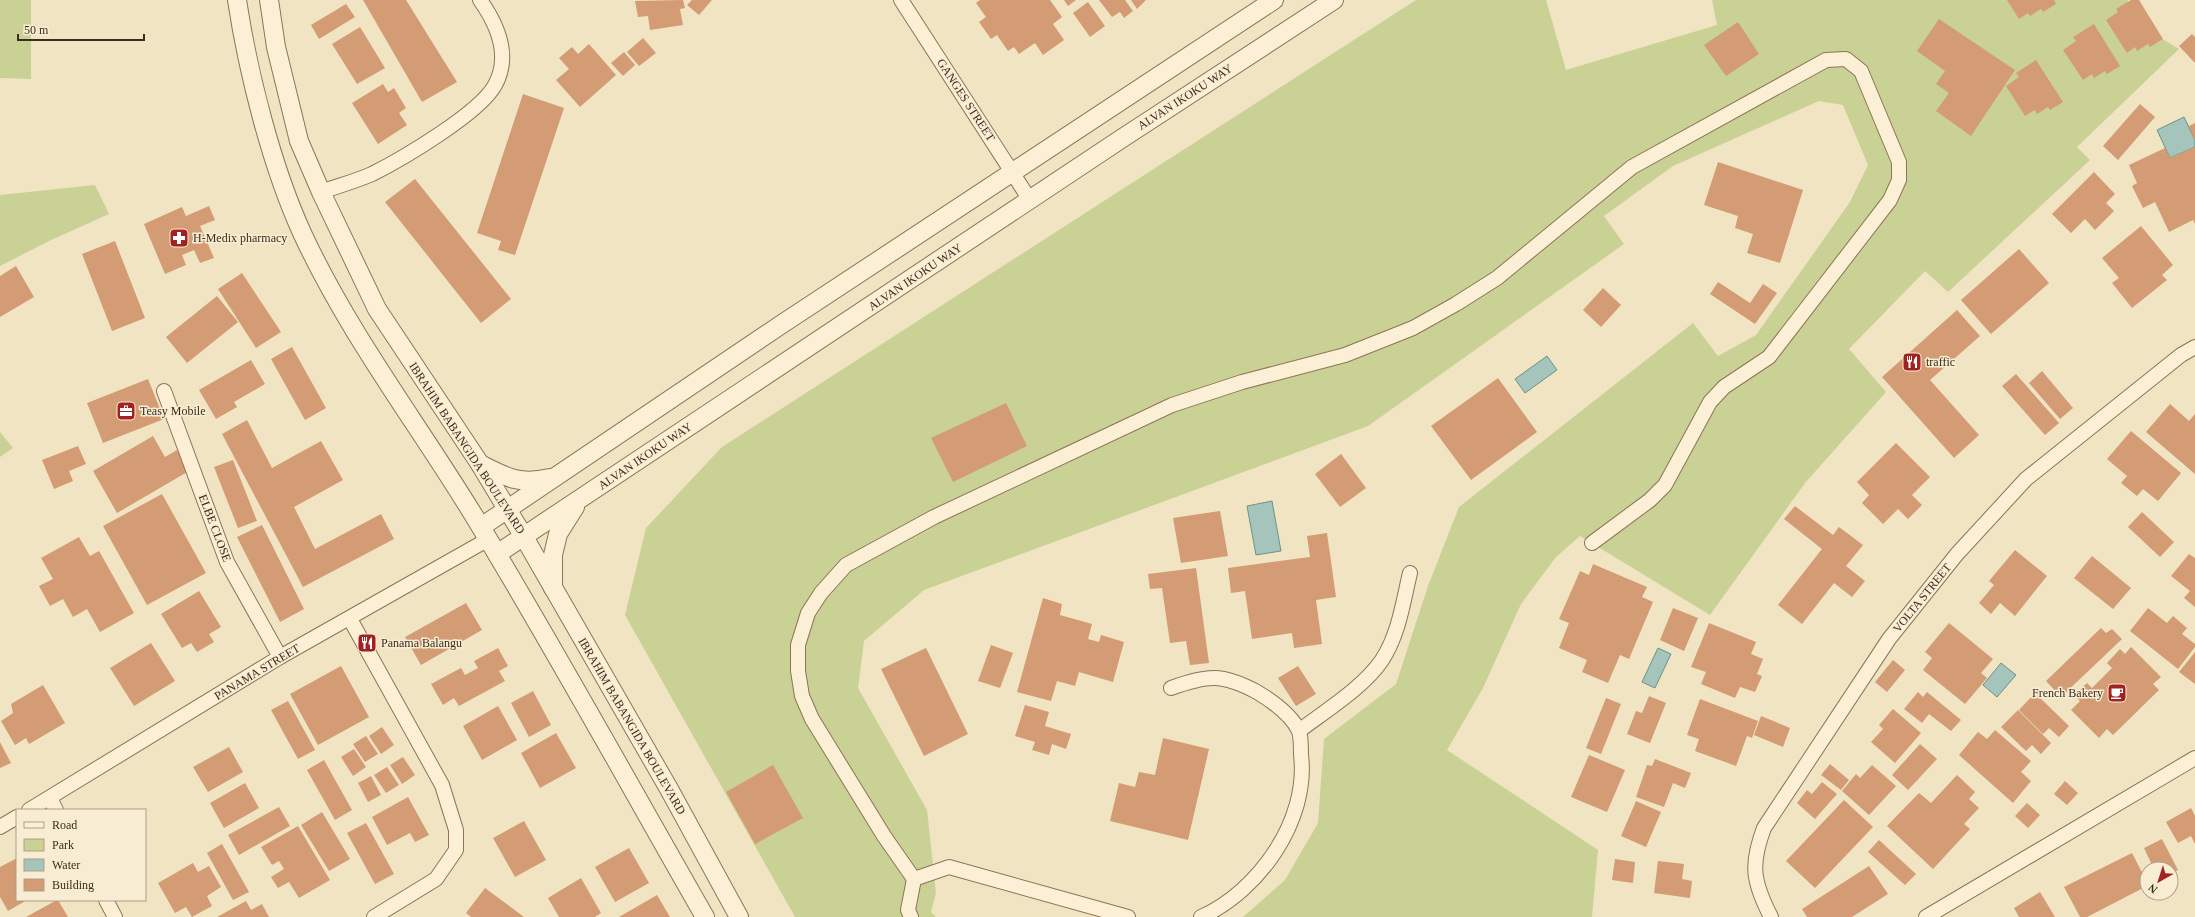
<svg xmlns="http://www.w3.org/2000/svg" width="2195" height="917" font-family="'Times New Roman',serif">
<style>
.green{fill:#c9d195}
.water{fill:#a5c4bb;stroke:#6a9389}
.building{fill:#d39c75}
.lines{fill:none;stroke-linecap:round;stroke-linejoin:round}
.minor-casing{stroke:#8d7457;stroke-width:16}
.tertiary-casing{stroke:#8d7457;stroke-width:20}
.minor{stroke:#fbf0d6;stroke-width:14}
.tertiary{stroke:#fbf0d6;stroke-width:18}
.labels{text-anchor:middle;stroke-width:3;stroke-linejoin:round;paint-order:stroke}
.street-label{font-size:12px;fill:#3b2c1d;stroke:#f8edd2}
.poi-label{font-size:12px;fill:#3b2c1d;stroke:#f8edd2;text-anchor:start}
</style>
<rect width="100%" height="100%" fill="#f1e4c2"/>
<g class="green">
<path d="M0 0H31V79L0 78Z"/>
<path d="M1416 0H1546L1566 70 1717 25 1712 0H2128L2129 19 2179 49 2077 147 2090 160 1948 292 1925 271 1849 349 1886 392 1805 483 1710 615 1580 536 1556 557 1521 604 1483 688 1447 750 1598 850 1592 917H1243L1285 880 1318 823 1324 739 1396 684 1428 586 1459 507 1693 323 1718 356 1756 335 1850 202 1868 165 1843 105 1819 101 1673 166 1604 216 1624 244 1368 426 924 590 864 641 858 688 927 810 936 893 931 912 936 917H795L625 615 646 528 722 447Z"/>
<path d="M95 185 109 214 49 241 0 266V195Z"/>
<path d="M0 432 13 448 0 457Z"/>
</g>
<g class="water">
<path d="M2184 117 2195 140V147L2170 158 2157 130Z"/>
<path d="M1547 356 1557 370 1525 393 1515 379Z"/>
<path d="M1272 501 1281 551 1256 555 1247 506Z"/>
<path d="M1658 648 1671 654 1655 688 1642 682Z"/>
<path d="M2001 663 2016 675 1997 697 1983 685Z"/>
</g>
<g class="building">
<path d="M363 0H406L457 82 422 102Z"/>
<path d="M683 0 685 8 680 9 683 25 650 30 648 16 638 17 635 1Z"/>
<path d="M692 0H712L699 15 687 5Z"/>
<path d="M980 0H1050L1062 17 1053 24 1064 40 1043 55 1035 43 1019 54 1014 47 1008 51 997 35 991 39 979 22 986 17 976 3Z"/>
<path d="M1064 0H1076L1068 6Z"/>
<path d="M1099 0H1125L1133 11 1124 18 1120 12 1112 17Z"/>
<path d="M1131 0H1146L1137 9Z"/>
<path d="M2007 0H2054L2056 4 2043 12 2041 9 2030 16 2028 13 2019 19Z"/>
<path d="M2131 0H2139L2163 39 2150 47 2148 44 2137 51 2135 47 2127 53 2106 20 2118 12 2116 9Z"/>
<path d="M1088 2 1105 26 1090 37 1073 13Z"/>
<path d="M346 4 355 17 319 39 311 25Z"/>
<path d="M1939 19 2015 70 1971 136 1936 111 1949 93 1936 84 1945 71 1917 51Z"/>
<path d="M1738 22 1759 54 1726 76 1704 45Z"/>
<path d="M2094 24 2120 66 2107 74 2105 71 2094 78 2092 74 2083 80 2063 50 2076 41 2073 37Z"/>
<path d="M360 27 385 68 357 84 332 44Z"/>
<path d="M2192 34 2195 37V63L2179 46Z"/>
<path d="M643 38 656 53 639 66 627 52Z"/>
<path d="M589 44 616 75 580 107 556 80 569 69 559 58 572 47 578 54Z"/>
<path d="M624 52 635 65 623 76 611 63Z"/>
<path d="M2036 60 2063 102 2050 110 2048 107 2037 114 2035 110 2025 116 2006 86 2019 77 2016 73Z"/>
<path d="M383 84 388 92 394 88 406 108 399 113 407 125 378 144 352 103Z"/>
<path d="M523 94 564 108 515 255 498 250 501 241 477 233Z"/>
<path d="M2140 104 2155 117 2118 160 2103 146Z"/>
<path d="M2195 123V140L2189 126Z"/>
<path d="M2195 147V224L2193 220 2169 232 2155 202 2143 208 2132 186 2137 183 2129 165 2165 148 2170 158Z"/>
<path d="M1718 162 1803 190 1780 263 1747 253 1753 234 1735 228 1738 216 1704 205Z"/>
<path d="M2094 172 2115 194 2106 203 2114 211 2095 230 2085 219 2071 233 2052 214Z"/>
<path d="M415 179 511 299 481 323 385 202Z"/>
<path d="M209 206 215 220 200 226 214 258 200 263 194 250 182 255 186 265 165 274 144 224 182 207 186 216Z"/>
<path d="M2141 226 2173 265 2162 275 2167 280 2132 308 2112 283 2119 278 2102 258Z"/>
<path d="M115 241 145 318 112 331 82 254Z"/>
<path d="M2019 249 2049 283 1991 334 1961 300Z"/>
<path d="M16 266 34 297 0 317V276Z"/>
<path d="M242 273 281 332 256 348 218 289Z"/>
<path d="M1718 282 1750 303 1763 284 1777 293 1755 324 1710 294Z"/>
<path d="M1603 288 1621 305 1601 327 1583 310Z"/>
<path d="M217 296 238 322 187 363 166 337Z"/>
<path d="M1957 310 1980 336 1930 380 1979 435 1954 458 1882 377Z"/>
<path d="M292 347 326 408 305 420 271 359Z"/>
<path d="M251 360 265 384 234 402 237 407 216 419 199 390Z"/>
<path d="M2042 371 2073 408 2060 419 2029 383Z"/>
<path d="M2016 374 2059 423 2045 435 2002 386Z"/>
<path d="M1498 378 1537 432 1471 480 1431 426Z"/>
<path d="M148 379 164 419 103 443 87 403Z"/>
<path d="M1006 403 1027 446 953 482 931 438Z"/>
<path d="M2170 404 2189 421 2195 414V474L2146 432Z"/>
<path d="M247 420 272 468 321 441 343 480 294 507 315 549 381 514 394 539 303 587 222 434Z"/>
<path d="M2131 431 2181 473 2158 501 2143 489 2137 496 2121 483 2127 476 2107 459Z"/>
<path d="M153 436 165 457 177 450 189 471 117 513 93 471Z"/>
<path d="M1896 443 1930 477 1912 495 1922 505 1908 519 1898 509 1883 524 1862 503 1869 495 1857 482Z"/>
<path d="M78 446 86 464 69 471 73 481 54 489 42 460Z"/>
<path d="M1341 454 1366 488 1340 507 1315 474Z"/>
<path d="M233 460 257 521 238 528 214 467Z"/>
<path d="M162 494 206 573 147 605 103 526Z"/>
<path d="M1795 506 1833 535 1839 527 1863 545 1846 566 1865 581 1852 597 1834 583 1802 624 1778 605 1822 549 1784 519Z"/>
<path d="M1220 511 1228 556 1181 563 1173 518Z"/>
<path d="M2142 512 2174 542 2160 557 2128 527Z"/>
<path d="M262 525 304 609 280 622 237 537Z"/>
<path d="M1327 533 1336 597 1316 600 1322 644 1294 648 1292 633 1252 639 1245 591 1231 593 1228 568 1310 557 1307 536Z"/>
<path d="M79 537 90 556 99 551 134 613 100 632 87 609 73 617 63 599 50 606 39 586 53 579 41 558Z"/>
<path d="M2015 550 2047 576 2015 616 2000 603 1991 614 1979 603 1994 585 1989 581Z"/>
<path d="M2189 554 2195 558V607L2184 598 2190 591 2171 576Z"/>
<path d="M2092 556 2131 588 2113 609 2074 578Z"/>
<path d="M1593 564 1647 587 1642 597 1653 602 1629 659 1620 655 1608 683 1582 672 1587 660 1559 648 1569 623 1559 619 1580 571 1589 575Z"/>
<path d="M1196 568 1209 663 1190 665 1186 641 1170 643 1162 588 1150 589 1148 574Z"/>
<path d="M199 591 221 627 209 634 214 642 197 652 191 643 182 648 161 614Z"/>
<path d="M1043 598 1062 604 1060 615 1092 624 1088 639 1099 642 1101 635 1124 642 1113 682 1079 672 1075 686 1057 681 1051 701 1017 692Z"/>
<path d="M466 603 482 630 421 665 405 637Z"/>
<path d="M1673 608 1698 618 1684 651 1660 640Z"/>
<path d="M2148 608 2167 623 2173 616 2187 628 2182 634 2195 644V647L2178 669 2130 631Z"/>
<path d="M1709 623 1756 642 1751 654 1763 659 1757 674 1762 676 1755 692 1740 687 1735 698 1701 684 1706 672 1691 667Z"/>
<path d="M1949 623 1993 659 1981 673 1987 678 1965 704 1923 670 1932 658 1925 652Z"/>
<path d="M2101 628 2106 633 2112 629 2122 639 2061 697 2046 681Z"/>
<path d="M151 643 175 681 134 706 110 668Z"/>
<path d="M991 645 1013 653 1000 688 978 681Z"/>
<path d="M2131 647 2161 677 2153 684 2159 690 2113 735 2107 729 2099 738 2071 710 2080 701 2074 695 2087 683 2092 688 2112 668 2107 663 2120 649 2125 654Z"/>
<path d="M498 648 508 666 499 671 505 681 459 706 454 698 443 705 431 684 461 668 465 675 478 668 474 661Z"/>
<path d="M926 648 968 734 924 756 881 669Z"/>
<path d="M2195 652V684L2179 672Z"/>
<path d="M1893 660 1905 670 1887 692 1875 682Z"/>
<path d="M341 666 369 717 318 745 290 694Z"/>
<path d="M1298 666 1316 694 1296 706 1278 678Z"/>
<path d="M43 685 65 723 29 744 26 738 15 745 1 721 13 713 11 704Z"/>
<path d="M533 691 551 725 529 737 511 703Z"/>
<path d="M1918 692 1923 697 1927 692 1961 720 1951 731 1929 714 1922 723 1904 709Z"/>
<path d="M2035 693 2069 726 2059 737 2049 728 2043 734 2019 710Z"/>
<path d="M1649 696 1666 703 1650 743 1627 734 1636 711 1642 713Z"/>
<path d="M1606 698 1621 704 1601 754 1586 748Z"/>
<path d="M1700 699 1758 721 1752 738 1747 736 1736 766 1695 751 1699 739 1687 735Z"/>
<path d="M288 701 315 750 298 759 271 710Z"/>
<path d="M1025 705 1049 712 1045 726 1071 734 1066 749 1052 744 1049 755 1032 750 1035 742 1015 736Z"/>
<path d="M498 706 517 740 482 760 463 726Z"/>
<path d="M1893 709 1921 733 1895 763 1871 742 1883 729 1879 725Z"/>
<path d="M2018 710 2051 743 2041 754 2032 745 2026 751 2001 727Z"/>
<path d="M1761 716 1790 728 1783 747 1754 735Z"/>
<path d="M382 727 394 745 381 754 369 736Z"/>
<path d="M1995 730 2031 761 2021 772 2031 781 2013 803 1959 755 1978 732 1987 739Z"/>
<path d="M556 733 576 768 540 788 521 753Z"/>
<path d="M366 736 378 754 365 762 353 744Z"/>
<path d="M1163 738 1209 749 1188 840 1110 821 1119 783 1135 787 1139 772 1155 775Z"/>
<path d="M0 742 11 763 0 768Z"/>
<path d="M1920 744 1937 759 1908 790 1892 775Z"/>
<path d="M229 747 243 772 208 792 193 767Z"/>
<path d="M354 749 366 767 353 776 341 757Z"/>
<path d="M1589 755 1625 770 1607 812 1571 797Z"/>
<path d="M403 757 415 775 402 784 390 765Z"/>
<path d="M1655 759 1691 773 1685 788 1673 783 1664 807 1636 797 1647 765 1652 766Z"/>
<path d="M324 760 352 810 335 820 307 770Z"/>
<path d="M1830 764 1849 780 1841 790 1821 775Z"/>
<path d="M773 765 803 818 755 844 726 792Z"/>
<path d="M1872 765 1896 786 1869 815 1842 791 1856 774 1860 778Z"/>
<path d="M387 767 399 785 386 793 374 775Z"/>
<path d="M1957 775 1975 792 1969 799 1979 808 1964 824 1970 829 1933 869 1887 826 1919 793 1931 803Z"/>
<path d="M371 776 381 795 368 802 358 783Z"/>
<path d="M2065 781 2078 793 2067 805 2054 794Z"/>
<path d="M1822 782 1837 794 1815 819 1797 803 1807 790 1812 794Z"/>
<path d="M245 783 259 808 224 828 210 803Z"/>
<path d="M408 797 429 835 415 842 410 833 387 845 372 817Z"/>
<path d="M1844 800 1873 827 1815 888 1786 861Z"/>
<path d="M1636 801 1661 812 1646 847 1621 836Z"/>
<path d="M2027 803 2040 815 2028 828 2015 816Z"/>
<path d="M279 807 290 826 239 855 228 835Z"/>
<path d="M2191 808 2195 816V844L2191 836 2178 843 2166 822Z"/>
<path d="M322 812 350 859 329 871 301 825Z"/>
<path d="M524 821 546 860 515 877 493 838Z"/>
<path d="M366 823 394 874 375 884 347 833Z"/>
<path d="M298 826 330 880 299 898 289 882 278 888 271 877 284 869 279 861 272 865 261 847Z"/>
<path d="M2162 839 2178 870 2171 874V869H2154L2144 848Z"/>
<path d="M1879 840 1916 874 1905 885 1868 852Z"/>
<path d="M222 844 249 892 233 900 207 853Z"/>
<path d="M629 848 649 883 615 902 595 867Z"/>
<path d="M2132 853 2147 882V886L2087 917H2080L2064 887Z"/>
<path d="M17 858V900H27L8 911 0 897V867Z"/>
<path d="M1615 859 1635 862 1633 883 1612 880Z"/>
<path d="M1658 861 1684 864 1682 879 1692 881 1690 898 1654 893Z"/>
<path d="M193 863 198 872 209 866 221 887 207 896 212 906 192 917 186 907 175 913 158 883Z"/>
<path d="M1869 866 1888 894 1852 917H1807L1802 909Z"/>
<path d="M581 878 601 913 595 917H559L548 898Z"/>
<path d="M485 888 524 917H471L466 913Z"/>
<path d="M2040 892 2055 917H2019L2014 908Z"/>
<path d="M657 895 670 917H619Z"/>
<path d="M57 900H58L68 917H26Z"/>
<path d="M246 901 251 910 262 904 269 917H217Z"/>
</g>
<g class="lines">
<defs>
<g id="minor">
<path d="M901 0 1030 200"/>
<path d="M321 192C338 186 356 181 372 174 402 159 480 113 495 85 511 56 497 24 480 0"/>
<path d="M164 391 227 562 280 657"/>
<path d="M350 619 442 785 456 830V850L436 879 374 917"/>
<path d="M1171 688C1207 675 1222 673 1257 692 1272 701 1291 714 1299 731 1301 737 1301 748 1301 755 1309 820 1259 891 1201 917"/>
<path d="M1299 731C1325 711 1364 687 1382 660 1399 634 1403 602 1410 573"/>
<path d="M50 798 56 810"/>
<path d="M29 810 280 657 487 540"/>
<path d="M0 827 17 817"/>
<path d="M914 879 884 836 812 719 802 696 798 671V645L808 613 821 593 846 565 934 517 1172 405 1242 382 1345 355 1413 328 1456 304 1497 278 1632 167 1826 60 1846 59 1861 71 1899 162V180L1890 200 1769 357 1724 387 1710 402 1665 485 1650 500 1592 543"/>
<path d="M106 900 115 917"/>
<path d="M911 917 908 910 914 879 949 867 1128 917"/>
<path d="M1771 917C1753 882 1750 865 1764 828L1889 639 1957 554 2026 479 2181 355 2195 347"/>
<path d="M1926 917 2195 758"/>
</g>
<g id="tertiary">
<path d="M237 0C248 73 272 168 303 235 351 338 421 428 479 524 557 653 630 786 705 917"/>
<path d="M269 0 276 47 299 141 321 192 377 309 480 464 524 537 669 789 739 917"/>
<path d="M480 464C508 478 519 485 550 478"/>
<path d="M481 527 782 324 1274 0"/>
<path d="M497 554 1121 139 1334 0"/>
<path d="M553 588V555L558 534 575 507"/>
</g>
</defs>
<use href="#minor" class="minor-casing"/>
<use href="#tertiary" class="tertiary-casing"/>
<use href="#minor" class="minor"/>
<use href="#tertiary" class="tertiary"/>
</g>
<defs>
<symbol id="pharmacy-square" viewBox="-11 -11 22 22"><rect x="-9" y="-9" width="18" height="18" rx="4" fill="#a12222" stroke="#f8edd2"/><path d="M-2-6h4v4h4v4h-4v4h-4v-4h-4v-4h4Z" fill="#fff"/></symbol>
<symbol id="restaurant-square" viewBox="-11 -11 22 22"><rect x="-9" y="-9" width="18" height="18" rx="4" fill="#a12222" stroke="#f8edd2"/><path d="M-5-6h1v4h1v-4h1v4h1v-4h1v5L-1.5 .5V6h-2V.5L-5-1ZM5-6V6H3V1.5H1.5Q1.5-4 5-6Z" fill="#fff"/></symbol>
<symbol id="office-square" viewBox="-11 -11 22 22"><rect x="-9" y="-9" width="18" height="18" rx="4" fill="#a12222" stroke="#f8edd2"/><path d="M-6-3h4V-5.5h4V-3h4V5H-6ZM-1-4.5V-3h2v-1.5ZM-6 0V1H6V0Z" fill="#fff"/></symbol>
<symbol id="cafe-square" viewBox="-11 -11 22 22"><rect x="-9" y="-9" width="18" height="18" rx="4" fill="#a12222" stroke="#f8edd2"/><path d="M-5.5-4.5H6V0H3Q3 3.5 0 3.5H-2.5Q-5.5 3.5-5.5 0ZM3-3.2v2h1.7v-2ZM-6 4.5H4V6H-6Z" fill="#fff"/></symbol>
</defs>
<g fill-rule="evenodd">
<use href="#pharmacy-square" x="168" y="227" width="22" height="22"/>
<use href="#restaurant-square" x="1901" y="351" width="22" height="22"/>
<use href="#office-square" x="115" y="400" width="22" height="22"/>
<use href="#restaurant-square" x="356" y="632" width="22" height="22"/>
<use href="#cafe-square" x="2106" y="682" width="22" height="22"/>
</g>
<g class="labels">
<g class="street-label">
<text transform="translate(1185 97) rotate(-33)" y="4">ALVAN IKOKU WAY</text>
<text transform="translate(966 100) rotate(57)" y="4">GANGES STREET</text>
<text transform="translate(915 277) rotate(-34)" y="4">ALVAN IKOKU WAY</text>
<text transform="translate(467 448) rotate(57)" y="4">IBRAHIM BABANGIDA BOULEVARD</text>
<text transform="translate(645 456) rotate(-34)" y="4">ALVAN IKOKU WAY</text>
<text transform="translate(215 528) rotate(69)" y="4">ELBE CLOSE</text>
<text transform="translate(1922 598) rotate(-51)" y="4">VOLTA STREET</text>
<text transform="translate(257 672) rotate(-31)" y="4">PANAMA STREET</text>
<text transform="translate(632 726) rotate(60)" y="4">IBRAHIM BABANGIDA BOULEVARD</text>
</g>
<g class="poi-label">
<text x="193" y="242">H-Medix pharmacy</text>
<text x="1926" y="366">traffic</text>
<text x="140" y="415">Teasy Mobile</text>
<text x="381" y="647">Panama Balangu</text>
<text x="2103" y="697" text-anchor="end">French Bakery</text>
</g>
</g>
<rect x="16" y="809" width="130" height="92" fill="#f8edd2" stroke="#aca08a"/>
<rect x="24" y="822" width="20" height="6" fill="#fbf0d6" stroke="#aca08a"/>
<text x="52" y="829" font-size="12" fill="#3b2c1d">Road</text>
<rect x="24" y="839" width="20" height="12" fill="#c9d195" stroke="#aca08a"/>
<text x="52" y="849" font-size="12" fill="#3b2c1d">Park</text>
<rect x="24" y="859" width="20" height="12" fill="#a5c4bb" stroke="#aca08a"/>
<text x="52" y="869" font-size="12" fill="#3b2c1d">Water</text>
<rect x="24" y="879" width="20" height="12" fill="#d39c75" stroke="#aca08a"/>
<text x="52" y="889" font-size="12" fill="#3b2c1d">Building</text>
<g transform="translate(2159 881) rotate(219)"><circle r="19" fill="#f8edd2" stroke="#aca08a"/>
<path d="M0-3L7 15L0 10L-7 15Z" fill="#a12222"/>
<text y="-6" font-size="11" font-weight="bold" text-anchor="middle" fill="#3b2c1d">N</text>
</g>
<path d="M18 34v6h126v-6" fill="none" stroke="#3b2c1d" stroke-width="2"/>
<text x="24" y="34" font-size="12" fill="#3b2c1d" stroke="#f8edd2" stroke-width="3" paint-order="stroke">50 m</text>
</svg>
